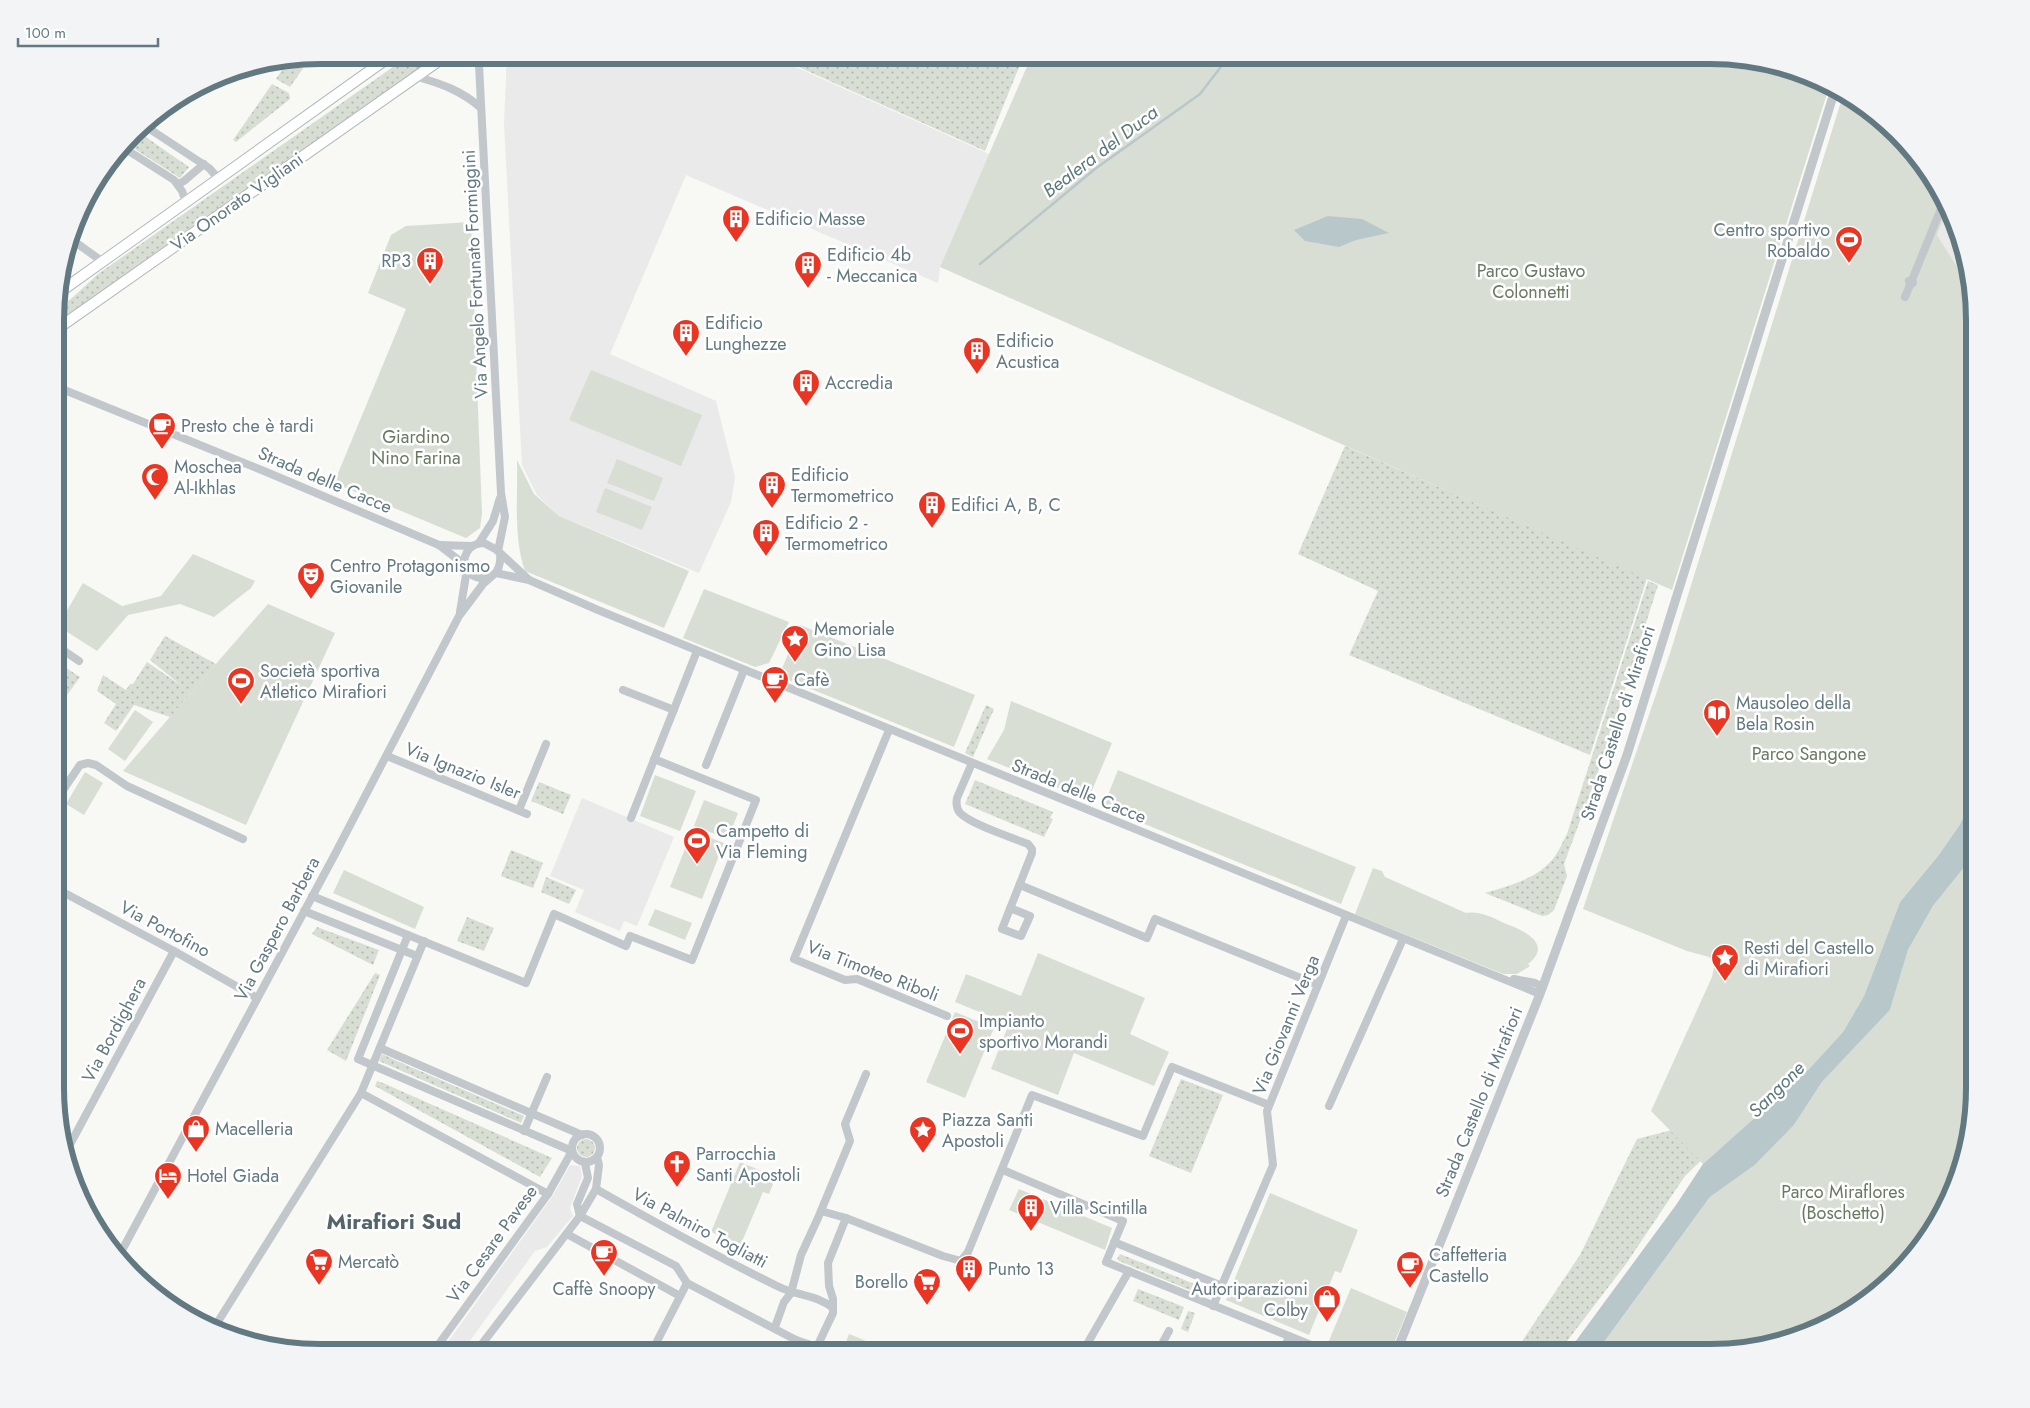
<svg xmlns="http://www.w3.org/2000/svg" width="2030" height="1408" font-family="Jost,sans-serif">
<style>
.built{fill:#e9eae9}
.grass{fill:url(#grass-dots)}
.green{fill:#d9ded4}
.water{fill:#b8c8ca}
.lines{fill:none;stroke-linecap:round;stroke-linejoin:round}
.stream{stroke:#b8c8ca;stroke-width:2.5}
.secondary-casing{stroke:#b3bbbf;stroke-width:12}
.minor{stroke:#c1c7ca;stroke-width:8}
.tertiary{stroke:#c1c7ca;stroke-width:9}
.secondary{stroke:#fff;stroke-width:10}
.labels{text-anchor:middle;stroke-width:5;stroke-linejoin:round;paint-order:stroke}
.street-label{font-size:18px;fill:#627982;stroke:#fff}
.poi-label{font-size:18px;fill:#627982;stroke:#fff;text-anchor:start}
.park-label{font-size:18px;fill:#697a61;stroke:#fff}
.water-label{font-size:19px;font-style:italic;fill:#5d787c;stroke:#fff}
.district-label{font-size:22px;font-weight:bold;fill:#54656d;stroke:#fff}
.rim{fill:none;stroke:#627982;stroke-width:6}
</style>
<defs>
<pattern id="grass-dots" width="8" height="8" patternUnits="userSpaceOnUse" patternTransform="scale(1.25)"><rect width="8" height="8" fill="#d9ded4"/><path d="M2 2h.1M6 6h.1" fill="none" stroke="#b3b9b1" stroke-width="1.8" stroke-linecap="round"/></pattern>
</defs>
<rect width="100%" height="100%" fill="#f8f8f5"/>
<g class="built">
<path d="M507 55H769L989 154 940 267 938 283 686 175 610 354 716 401 735 477 731 502 699 573 559 516 537 495 522 465 504 124Z"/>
<path d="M1948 208 1966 251 1974 303V363H1963V276L1937 235Z"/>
<path d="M582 798 674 837 637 926 624 921 620 931 575 912 584 890 550 876Z"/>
<path d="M570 1165 580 1166 582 1176 570 1208 573 1216 547 1247 535 1251 461 1353H440L554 1194Z"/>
</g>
<g class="grass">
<path d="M410 55H442L57 325V308L72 298 98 274Z"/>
<path d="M772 55H1024L985 151Z"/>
<path d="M311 57 290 87 276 79 288 61Z"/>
<path d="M272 84 289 93 290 99 236 142 233 140Z"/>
<path d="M137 131 189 167 180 178 127 144Z"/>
<path d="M1345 446 1647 578 1590 755 1349 655 1378 591 1298 554Z"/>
<path d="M1648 581 1658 585 1604 756 1564 864 1567 876 1554 910 1548 915 1542 916 1485 893C1508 886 1534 880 1551 861 1558 854 1562 843 1567 834Z"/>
<path d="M165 636 216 664 170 717 134 705 116 731 104 723 116 704 97 691 103 675 126 690 130 684H133L147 662 182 686 150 660Z"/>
<path d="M57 662 80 677 65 698 57 693Z"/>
<path d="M986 705 994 709 973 757 965 753Z"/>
<path d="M975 780 1053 812 1050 818 1053 819 1044 837 965 804Z"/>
<path d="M539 782 571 795 563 814 531 801Z"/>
<path d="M511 850 543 863 533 888 501 876Z"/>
<path d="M546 877 576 890 569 904 541 892Z"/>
<path d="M467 917 494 928 484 951 457 941Z"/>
<path d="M317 927 379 950 373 965 312 934Z"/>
<path d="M375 973 380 975 346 1061 327 1050Z"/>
<path d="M382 1054 397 1061 524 1116 521 1123 379 1061Z"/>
<path d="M1181 1079 1223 1095 1191 1173 1149 1156Z"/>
<path d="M377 1081 383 1083 552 1158 540 1177 375 1086Z"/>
<path d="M1680 1128 1725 1138 1685 1176 1626 1264 1558 1353H1514L1580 1255 1637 1139Z"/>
<circle cx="586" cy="1148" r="9"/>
<path d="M1120 1254 1212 1291V1297L1209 1298 1119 1261 1117 1259Z"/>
<path d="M1138 1289 1184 1307 1179 1320 1133 1301Z"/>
<path d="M1188 1311 1195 1313 1188 1332 1181 1329Z"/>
</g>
<g class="green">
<path d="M1032 55 1727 56 1796 69 1829 87 1672 590 940 267Z"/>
<path d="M1843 95 1871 110 1940 188 1948 208 1937 235 1963 276V363H1974V796L1959 826 1938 856 1900 902 1864 996 1843 1032 1809 1069 1703 1164 1651 1111 1712 977 1715 963 1709 957 1687 951 1583 909 1671 650Z"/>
<path d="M471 222 482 514 480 528 466 538 334 483 406 309 368 293 391 235 406 226Z"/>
<path d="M591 370 702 415 681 466 569 420Z"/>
<path d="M617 459 663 478 654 501 607 483Z"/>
<path d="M517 460 534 494 559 516 689 571 664 628 525 571C513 537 518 496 517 460Z"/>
<path d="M605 488 652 507 642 530 596 512Z"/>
<path d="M193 554 255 581 251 588 214 617 180 604 128 615 97 651 58 626 83 583 122 606 161 596Z"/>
<path d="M704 589 789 622 769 663 755 667 683 638Z"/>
<path d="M268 604 335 633 246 825 123 771Z"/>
<path d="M800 625 975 695 954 747 779 676Z"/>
<path d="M1011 701 1112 743 1088 800 987 759 1004 730Z"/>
<path d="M135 710 153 722 125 761 108 749Z"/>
<path d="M1118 770 1356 867 1341 904 1103 807Z"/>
<path d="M85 772 103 783 84 815 66 804Z"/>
<path d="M655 775 696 791 680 831 640 816Z"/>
<path d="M704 800 738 813 728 839 694 826Z"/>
<path d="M692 831 724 843 702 899 670 887Z"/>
<path d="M1974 855V1105L1961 1174 1920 1249 1885 1287 1828 1326 1778 1344 1710 1353H1596L1710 1197 1755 1165 1794 1125 1822 1082 1890 1010 1908 950 1933 906Z"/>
<path d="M1373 868 1382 871 1385 877 1466 913C1480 911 1491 917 1504 923 1520 929 1555 943 1528 964L1530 966 1517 974H1503L1355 914Z"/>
<path d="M344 870 424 907 415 929 333 893Z"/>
<path d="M655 909 692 923 685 940 648 925Z"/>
<path d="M1038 953 1145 998 1130 1034 1169 1052 1154 1086 1074 1053 1058 1095 991 1069 1009 1024 955 1002 966 974 1021 996Z"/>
<path d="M955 1012 994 1028 965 1098 926 1082Z"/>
<path d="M740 1162 776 1177 769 1194 763 1192 741 1244 711 1232Z"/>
<path d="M1019 1189 1112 1228 1105 1250 1009 1210Z"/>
<path d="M1270 1193 1358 1230 1341 1273 1335 1271 1309 1335 1226 1300Z"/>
<path d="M1351 1288 1407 1312 1390 1353H1352L1328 1343Z"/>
<path d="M849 1334 896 1353H842Z"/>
</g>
<g class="water">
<path d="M1328 216 1362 219 1389 233 1356 240 1339 247 1305 241 1294 230Z"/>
<path d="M1974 796V855L1933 906 1908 950 1890 1010 1822 1082 1794 1125 1755 1165 1710 1197 1596 1353H1567L1676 1205 1703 1164 1809 1069 1843 1032 1864 996 1900 902 1938 856 1959 826Z"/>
</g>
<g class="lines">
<path class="stream" d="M980 264 1095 169 1200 94 1230 55"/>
<defs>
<g id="secondary">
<path d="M57 294 392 55"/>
<path d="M57 329 447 55"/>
</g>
</defs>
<use href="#secondary" class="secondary-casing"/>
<g class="minor">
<path d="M475 55 479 65 501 493 505 517 498 551"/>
<path d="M418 77C442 84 462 91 481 108"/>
<path d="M142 124 209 168 219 179"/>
<path d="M124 148 174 180 182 191 186 202"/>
<path d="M178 184 184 181 204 164"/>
<path d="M71 239 103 262"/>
<path d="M1910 285 1913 283 1912 280 1945 199"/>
<path d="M1905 297 1910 285 1909 281"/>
<path d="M57 377 59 388"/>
<path d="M57 387 264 471 439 545 465 565"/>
<path d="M479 543 493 521 500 498"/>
<path d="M439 545 472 546"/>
<path d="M500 553C504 594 452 579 467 552 471 545 477 543 484 543L497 550 528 579"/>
<path d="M496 573 529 580 598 610 1540 994"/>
<path d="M460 612 467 569"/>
<path d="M57 646 79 661"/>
<path d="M623 690 674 710"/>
<path d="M889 730 794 959 845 980 857 979 947 1016"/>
<path d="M387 756 527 814"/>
<path d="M972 763 957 798C956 803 956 808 960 813 972 825 1011 837 1028 844L1032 849V853L1002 929 1021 936 1030 916 1010 908"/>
<path d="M706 765 744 670"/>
<path d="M57 799 80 765 88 763 96 765 127 786 243 839"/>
<path d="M519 810 546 744"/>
<path d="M631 818 697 651"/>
<path d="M1020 885 1147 938 1155 919 1318 985"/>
<path d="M57 889 174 951 257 998"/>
<path d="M312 896 526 983 554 914 626 946 630 936 692 960 756 800 654 759"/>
<path d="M304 911 417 956"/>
<path d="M408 935 358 1059 572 1151"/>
<path d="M1514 979 1535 983 1543 987"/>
<path d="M380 1048 582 1135"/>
<path d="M361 1093 548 1194"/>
<path d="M1329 1106 1403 939"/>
<path d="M524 1131 547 1077"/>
<circle cx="586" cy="1148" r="14"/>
<path d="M67 1150 174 951"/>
<path d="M585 1163 588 1178 577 1204 580 1216 676 1266 687 1283 796 1340 817 1347"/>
<path d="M1003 1170 1123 1221 1106 1262 1331 1353"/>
<path d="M596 1189C656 1223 716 1256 777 1286 796 1296 816 1294 833 1308"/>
<path d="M821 1211 846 1218 943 1256 961 1261 968 1252 1032 1095 1143 1136 1172 1067 1269 1105"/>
<path d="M567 1234 680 1296"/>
<path d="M1114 1242 1222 1286"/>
<path d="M120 1254 334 856 459 616 483 584 492 576"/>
<path d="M1213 1306 1273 1165 1267 1111 1346 916"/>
<path d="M775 1327 784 1302 791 1293 801 1255 818 1218 850 1141 845 1124 866 1074"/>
<path d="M214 1328 361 1093 424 941"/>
<path d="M433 1352 548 1194 572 1151"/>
<path d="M475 1353 580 1216 596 1189 599 1165 597 1157"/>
<path d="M651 1353 687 1283"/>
<path d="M790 1353 796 1340"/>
<path d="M814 1353 833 1313V1299L829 1286 828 1263 846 1218"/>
<path d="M1082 1353 1129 1271"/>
<path d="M1157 1353 1169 1331"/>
<path d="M1176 1353V1352"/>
<path d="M1283 1353 1289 1336"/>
</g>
<path class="tertiary" d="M1396 1353 1540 994 1627 755 1835 90"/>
<use href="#secondary" class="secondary"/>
</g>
<defs>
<symbol id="building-pin" viewBox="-11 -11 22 30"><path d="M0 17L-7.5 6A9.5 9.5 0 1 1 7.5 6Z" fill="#eb3523" stroke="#fff"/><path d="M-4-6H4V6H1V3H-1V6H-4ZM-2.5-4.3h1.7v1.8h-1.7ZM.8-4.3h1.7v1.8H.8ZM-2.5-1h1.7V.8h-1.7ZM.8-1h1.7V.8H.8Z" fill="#fff"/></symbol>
<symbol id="stadium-pin" viewBox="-11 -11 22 30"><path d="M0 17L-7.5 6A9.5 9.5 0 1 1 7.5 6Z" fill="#eb3523" stroke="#fff"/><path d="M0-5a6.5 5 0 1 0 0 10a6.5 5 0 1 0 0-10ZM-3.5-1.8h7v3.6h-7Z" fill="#fff"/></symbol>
<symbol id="cafe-pin" viewBox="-11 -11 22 30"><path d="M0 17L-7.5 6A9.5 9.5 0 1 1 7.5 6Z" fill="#eb3523" stroke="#fff"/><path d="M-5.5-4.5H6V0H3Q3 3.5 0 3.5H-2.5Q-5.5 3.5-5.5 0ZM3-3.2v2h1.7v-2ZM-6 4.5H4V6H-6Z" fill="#fff"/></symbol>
<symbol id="mosque-pin" viewBox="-11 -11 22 30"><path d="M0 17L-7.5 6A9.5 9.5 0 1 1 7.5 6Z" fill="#eb3523" stroke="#fff"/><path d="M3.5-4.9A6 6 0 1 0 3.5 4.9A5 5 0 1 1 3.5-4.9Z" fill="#fff"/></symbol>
<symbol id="theatre-pin" viewBox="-11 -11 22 30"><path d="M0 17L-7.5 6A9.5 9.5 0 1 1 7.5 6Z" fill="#eb3523" stroke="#fff"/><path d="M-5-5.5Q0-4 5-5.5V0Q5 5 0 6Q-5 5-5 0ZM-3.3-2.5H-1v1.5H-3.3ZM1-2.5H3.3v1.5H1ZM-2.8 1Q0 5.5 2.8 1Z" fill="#fff"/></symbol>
<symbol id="sight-pin" viewBox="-11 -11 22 30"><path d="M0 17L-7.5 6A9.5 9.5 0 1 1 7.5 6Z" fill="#eb3523" stroke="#fff"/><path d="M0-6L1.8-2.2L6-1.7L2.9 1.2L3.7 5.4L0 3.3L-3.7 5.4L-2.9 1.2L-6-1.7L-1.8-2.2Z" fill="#fff"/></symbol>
<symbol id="library-pin" viewBox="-11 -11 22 30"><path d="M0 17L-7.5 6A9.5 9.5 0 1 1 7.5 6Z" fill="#eb3523" stroke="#fff"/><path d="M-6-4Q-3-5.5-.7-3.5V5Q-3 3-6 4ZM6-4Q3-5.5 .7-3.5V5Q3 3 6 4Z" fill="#fff"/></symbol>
<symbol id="shop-pin" viewBox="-11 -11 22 30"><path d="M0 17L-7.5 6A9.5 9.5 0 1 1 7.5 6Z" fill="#eb3523" stroke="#fff"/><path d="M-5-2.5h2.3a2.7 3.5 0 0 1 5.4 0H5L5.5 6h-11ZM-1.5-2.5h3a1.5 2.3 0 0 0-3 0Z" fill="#fff"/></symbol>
<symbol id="church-pin" viewBox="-11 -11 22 30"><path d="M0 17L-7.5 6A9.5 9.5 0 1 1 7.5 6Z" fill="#eb3523" stroke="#fff"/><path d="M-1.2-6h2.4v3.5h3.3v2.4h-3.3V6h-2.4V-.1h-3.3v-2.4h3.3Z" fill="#fff"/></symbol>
<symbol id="hotel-pin" viewBox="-11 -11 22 30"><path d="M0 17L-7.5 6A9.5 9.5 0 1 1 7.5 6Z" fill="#eb3523" stroke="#fff"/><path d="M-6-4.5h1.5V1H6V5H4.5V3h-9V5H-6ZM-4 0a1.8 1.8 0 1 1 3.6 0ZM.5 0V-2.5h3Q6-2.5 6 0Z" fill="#fff"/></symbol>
<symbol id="supermarket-pin" viewBox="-11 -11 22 30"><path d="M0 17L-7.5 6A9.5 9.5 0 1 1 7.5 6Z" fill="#eb3523" stroke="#fff"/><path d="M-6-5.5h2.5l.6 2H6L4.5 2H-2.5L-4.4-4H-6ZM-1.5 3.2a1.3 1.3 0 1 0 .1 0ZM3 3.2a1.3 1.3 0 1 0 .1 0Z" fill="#fff"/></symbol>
</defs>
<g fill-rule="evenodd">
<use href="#building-pin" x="720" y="203" width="32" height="43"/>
<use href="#stadium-pin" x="1833" y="224" width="32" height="43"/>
<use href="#building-pin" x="414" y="245" width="32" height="43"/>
<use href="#building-pin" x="792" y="249" width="32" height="43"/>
<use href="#building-pin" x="670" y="317" width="32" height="43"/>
<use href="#building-pin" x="961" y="335" width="32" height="43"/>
<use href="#building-pin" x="790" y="367" width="32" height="43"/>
<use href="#cafe-pin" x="146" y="410" width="32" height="43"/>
<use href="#mosque-pin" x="139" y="461" width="32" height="43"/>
<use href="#building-pin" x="756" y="469" width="32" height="43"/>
<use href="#building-pin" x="916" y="489" width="32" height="43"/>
<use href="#building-pin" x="750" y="517" width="32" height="43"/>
<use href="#theatre-pin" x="295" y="560" width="32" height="43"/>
<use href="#sight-pin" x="779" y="623" width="32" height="43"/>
<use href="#cafe-pin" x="759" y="664" width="32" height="43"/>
<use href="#stadium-pin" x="225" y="665" width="32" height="43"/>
<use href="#library-pin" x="1701" y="697" width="32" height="43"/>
<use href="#stadium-pin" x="681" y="825" width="32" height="43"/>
<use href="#sight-pin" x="1709" y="942" width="32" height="43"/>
<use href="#stadium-pin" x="944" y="1015" width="32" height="43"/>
<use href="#shop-pin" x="180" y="1113" width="32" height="43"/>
<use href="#sight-pin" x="907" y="1114" width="32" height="43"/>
<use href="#church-pin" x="661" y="1148" width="32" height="43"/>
<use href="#hotel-pin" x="152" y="1160" width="32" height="43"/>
<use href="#building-pin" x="1015" y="1192" width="32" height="43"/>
<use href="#cafe-pin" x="588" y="1237" width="32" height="43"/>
<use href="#supermarket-pin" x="303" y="1246" width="32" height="43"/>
<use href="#cafe-pin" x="1394" y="1249" width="32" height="43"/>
<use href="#building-pin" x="953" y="1253" width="32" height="43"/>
<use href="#supermarket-pin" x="911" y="1266" width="32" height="43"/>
<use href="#shop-pin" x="1311" y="1283" width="32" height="43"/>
</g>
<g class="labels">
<g class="street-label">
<text transform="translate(237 202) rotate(-35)" y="6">Via Onorato Vigliani</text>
<text transform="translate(475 274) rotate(-93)" y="6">Via Angelo Fortunato Formiggini</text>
<text transform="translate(325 480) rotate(23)" y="6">Strada delle Cacce</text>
<text transform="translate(1618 723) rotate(-72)" y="6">Strada Castello di Mirafiori</text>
<text transform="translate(463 771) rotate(22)" y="6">Via Ignazio Isler</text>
<text transform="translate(1079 791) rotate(22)" y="6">Strada delle Cacce</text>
<text transform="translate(165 929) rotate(28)" y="6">Via Portofino</text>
<text transform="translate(277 929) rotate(-62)" y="6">Via Gaspero Barbera</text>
<text transform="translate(873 971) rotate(21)" y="6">Via Timoteo Riboli</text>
<text transform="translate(1286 1025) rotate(-68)" y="6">Via Giovanni Verga</text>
<text transform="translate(114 1030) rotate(-62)" y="6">Via Bordighera</text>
<text transform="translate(1479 1102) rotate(-68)" y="6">Strada Castello di Mirafiori</text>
<text transform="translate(700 1228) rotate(28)" y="6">Via Palmiro Togliatti</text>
<text transform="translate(492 1244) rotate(-54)" y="6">Via Cesare Pavese</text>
</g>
<g class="poi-label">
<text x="755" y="225">Edificio Masse</text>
<text x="1830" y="236" text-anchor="end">Centro sportivo<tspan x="1830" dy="21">Robaldo</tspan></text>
<text x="827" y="261">Edificio 4b<tspan x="827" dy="21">- Meccanica</tspan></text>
<text x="411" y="267" text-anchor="end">RP3</text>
<text x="705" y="329">Edificio<tspan x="705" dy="21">Lunghezze</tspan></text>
<text x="996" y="347">Edificio<tspan x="996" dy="21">Acustica</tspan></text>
<text x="825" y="389">Accredia</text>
<text x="181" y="432">Presto che è tardi</text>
<text x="174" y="473">Moschea<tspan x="174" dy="21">Al-Ikhlas</tspan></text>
<text x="791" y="481">Edificio<tspan x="791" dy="21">Termometrico</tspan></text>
<text x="951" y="511">Edifici A, B, C</text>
<text x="785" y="529">Edificio 2 -<tspan x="785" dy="21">Termometrico</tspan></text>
<text x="330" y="572">Centro Protagonismo<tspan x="330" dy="21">Giovanile</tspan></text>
<text x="814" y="635">Memoriale<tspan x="814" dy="21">Gino Lisa</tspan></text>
<text x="260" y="677">Società sportiva<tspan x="260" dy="21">Atletico Mirafiori</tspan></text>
<text x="794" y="686">Cafè</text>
<text x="1736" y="709">Mausoleo della<tspan x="1736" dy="21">Bela Rosin</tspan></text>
<text x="716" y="837">Campetto di<tspan x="716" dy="21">Via Fleming</tspan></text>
<text x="1744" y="954">Resti del Castello<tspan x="1744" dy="21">di Mirafiori</tspan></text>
<text x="979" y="1027">Impianto<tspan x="979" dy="21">sportivo Morandi</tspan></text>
<text x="942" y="1126">Piazza Santi<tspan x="942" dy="21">Apostoli</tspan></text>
<text x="215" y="1135">Macelleria</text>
<text x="696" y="1160">Parrocchia<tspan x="696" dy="21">Santi Apostoli</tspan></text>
<text x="187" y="1182">Hotel Giada</text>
<text x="1050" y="1214">Villa Scintilla</text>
<text x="1429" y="1261">Caffetteria<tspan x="1429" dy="21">Castello</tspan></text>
<text x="338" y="1268">Mercatò</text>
<text x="988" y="1275">Punto 13</text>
<text x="908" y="1288" text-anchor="end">Borello</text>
<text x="604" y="1295" text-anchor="middle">Caffè Snoopy</text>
<text x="1308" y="1295" text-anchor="end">Autoriparazioni<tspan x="1308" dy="21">Colby</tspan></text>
</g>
<g class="park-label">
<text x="1531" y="277">Parco Gustavo<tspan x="1531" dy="21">Colonnetti</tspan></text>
<text x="416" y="443">Giardino<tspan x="416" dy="21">Nino Farina</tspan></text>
<text x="1809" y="760">Parco Sangone</text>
<text x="1843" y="1198">Parco Miraflores<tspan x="1843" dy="21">(Boschetto)</tspan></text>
</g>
<g class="water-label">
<text transform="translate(1100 151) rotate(-37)" y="7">Bealera del Duca</text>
<text transform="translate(1776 1089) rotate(-45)" y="7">Sangone</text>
</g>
<g class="district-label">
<text x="394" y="1229">Mirafiori Sud</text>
</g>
</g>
<path d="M0 0H2030V1408H0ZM320 64H1710A256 256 0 0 1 1966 320V1088A256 256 0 0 1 1710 1344H320A256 256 0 0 1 64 1088V320A256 256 0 0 1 320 64Z" fill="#f2f4f5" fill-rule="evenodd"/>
<path class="rim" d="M320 64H1710A256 256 0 0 1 1966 320V1088A256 256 0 0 1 1710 1344H320A256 256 0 0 1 64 1088V320A256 256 0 0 1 320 64Z"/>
<path d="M18 38v8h140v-8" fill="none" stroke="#627982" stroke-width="2.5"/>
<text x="25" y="38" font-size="15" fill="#627982" stroke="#ffffff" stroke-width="4" paint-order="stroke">100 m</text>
</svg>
